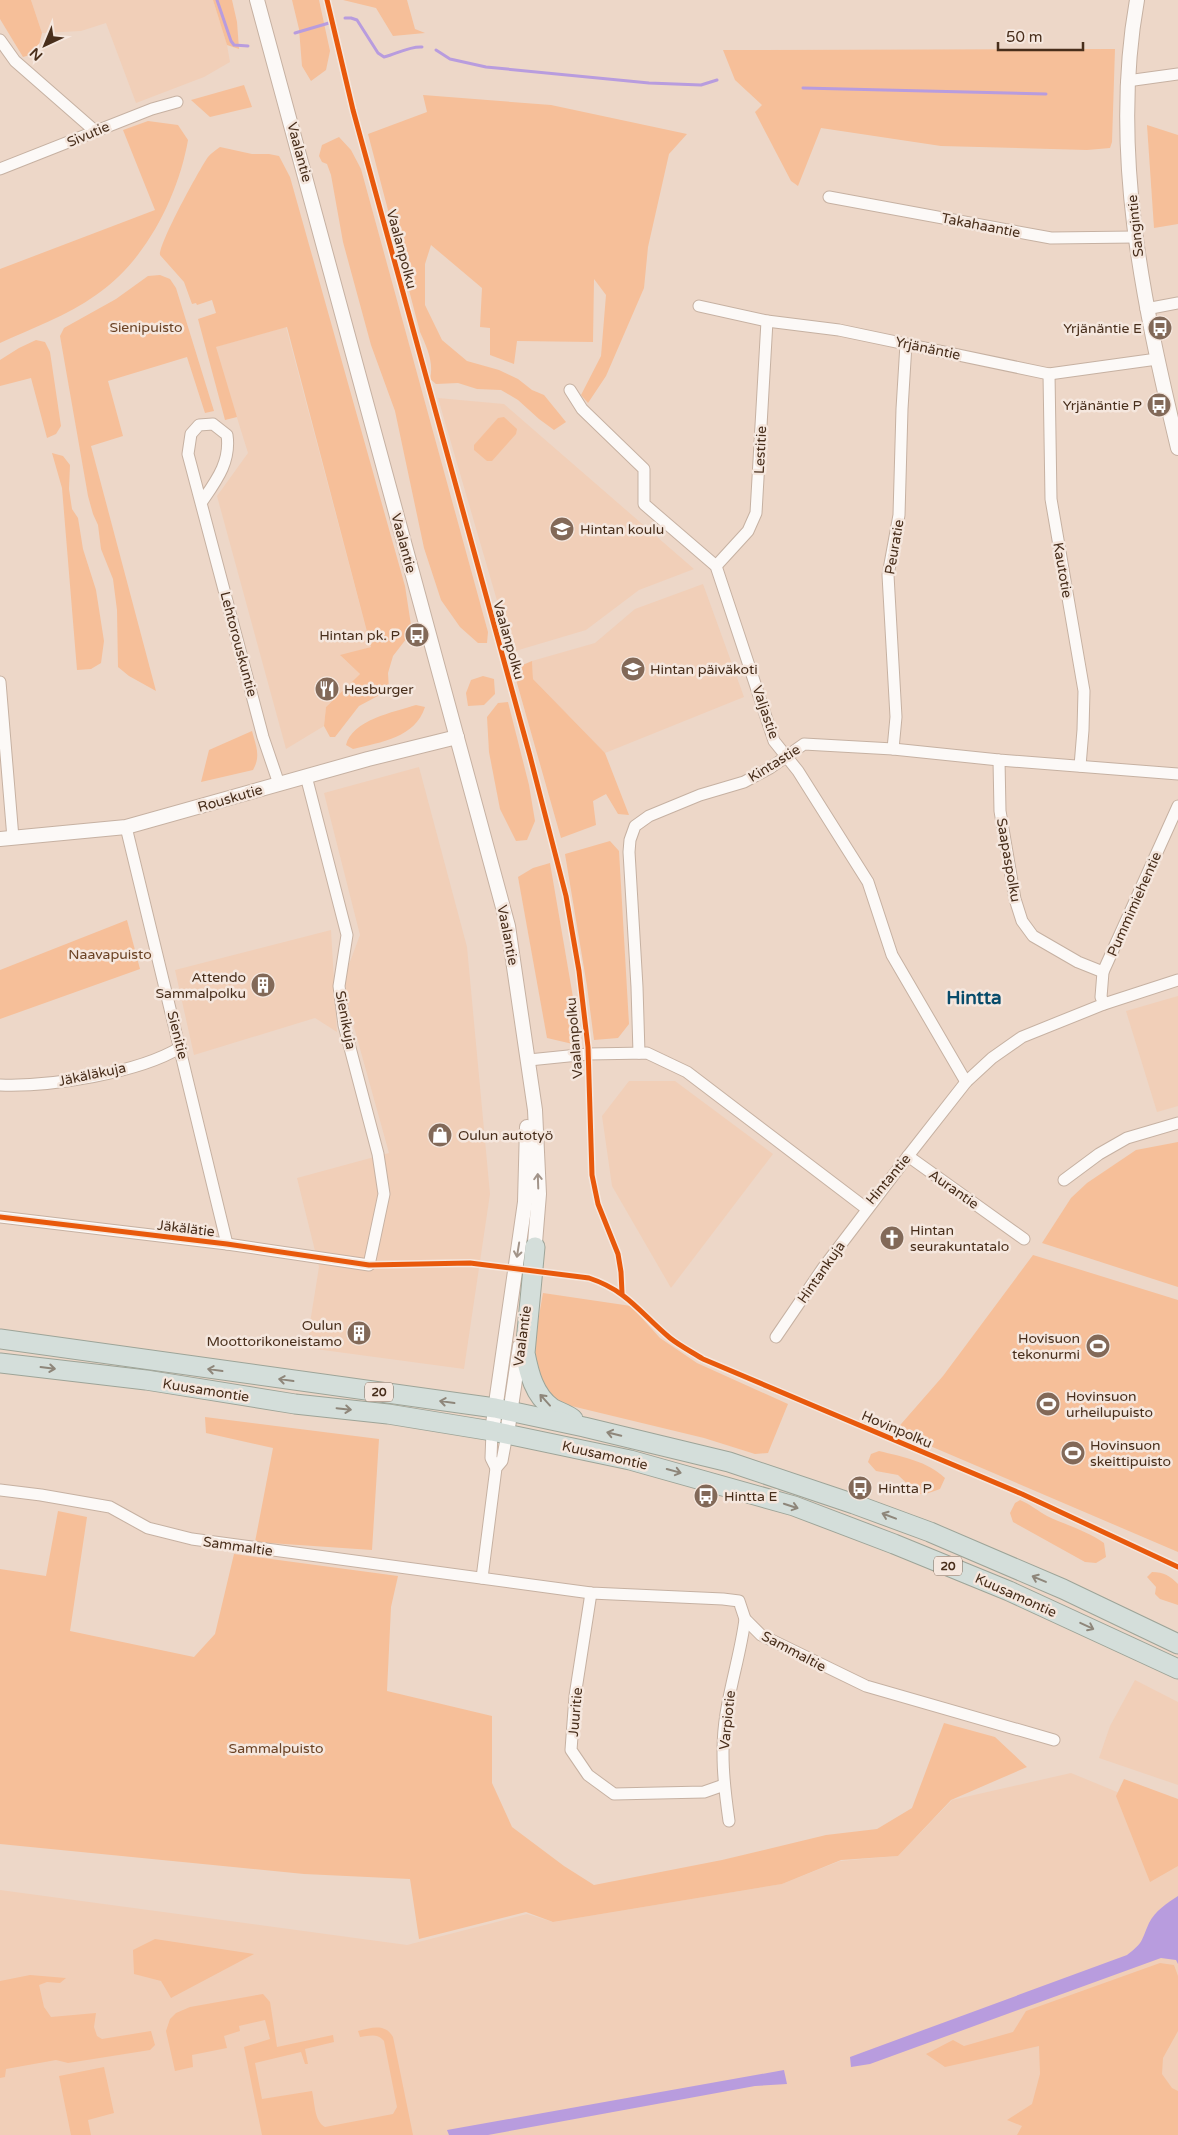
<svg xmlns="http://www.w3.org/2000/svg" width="1178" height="2135" font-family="'Varela Round',sans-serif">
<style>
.built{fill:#f1cfb8}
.green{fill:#f6bf99}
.water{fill:#b89cde}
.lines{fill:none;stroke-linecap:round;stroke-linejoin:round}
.stream{stroke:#b89cde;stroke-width:3}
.minor-casing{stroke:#c6b1a2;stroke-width:13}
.tertiary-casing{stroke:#c6b1a2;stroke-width:16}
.trunk-casing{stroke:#9da498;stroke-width:21}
.minor{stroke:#fcf9f7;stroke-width:11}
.tertiary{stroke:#fcf9f7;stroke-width:14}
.trunk{stroke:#d4deda;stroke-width:19}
.cycleway-casing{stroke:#f5e7de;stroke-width:8}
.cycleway{stroke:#e8590c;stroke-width:5}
.oneway{stroke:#a29489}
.oneway2{stroke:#8e867a}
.labels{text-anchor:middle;stroke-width:5;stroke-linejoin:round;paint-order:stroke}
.shield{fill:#f5e7de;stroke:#7c6656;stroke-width:1}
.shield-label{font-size:12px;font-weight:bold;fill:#482e1b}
.street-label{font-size:14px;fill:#482e1b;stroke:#f5e7de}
.park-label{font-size:14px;fill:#6a4224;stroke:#f5e7de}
.poi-label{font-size:14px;fill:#482e1b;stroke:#f5e7de;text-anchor:start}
.district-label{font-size:19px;font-weight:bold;fill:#074b6a;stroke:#f5e7de}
</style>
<rect width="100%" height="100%" fill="#edd7c8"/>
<g class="built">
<path d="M31 0H213L227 45 230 62 204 77 136 103 106 23 81 31 42 33Z"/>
<path d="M286 327 371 647 341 656 360 674 326 707 324 726 286 749 217 496 248 453 215 347Z"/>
<path d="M438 398 504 404 694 569 639 590 586 630 512 652Z"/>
<path d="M703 584 744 697 605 753 533 679 532 661 595 643 635 609Z"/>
<path d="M419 767 467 947 490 1194 464 1369 308 1348 310 1323 319 1267 297 1178 389 1153 347 1002 345 985 348 967 360 935 324 793Z"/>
<path d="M331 930 337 1032 315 1018 194 1055 175 970Z"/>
<path d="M1178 996V1106L1157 1112 1126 1011Z"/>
<path d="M629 1081H675L773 1154 671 1288 612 1186 602 1116Z"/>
<path d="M1135 1680 1178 1702V1785L1099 1758 1110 1726Z"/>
<path d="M1071 1773 1178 1817V2135H0V1890L407 1945 527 1914 553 1922 782 1884 840 1861 898 1856 952 1800Z"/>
</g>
<g class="green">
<path d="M0 0H31L42 33 37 53 23 57 0 19Z"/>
<path d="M213 0H232L237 22 239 49 227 45Z"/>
<path d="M292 0H319L330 51 326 70 311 81 302 66 299 29Z"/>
<path d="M343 0H407L415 29 425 33 393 36 376 8Z"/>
<path d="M1115 49 1112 142 1110 148 1087 150 941 146 821 128 798 186 791 181 755 112 762 105 735 80 723 50Z"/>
<path d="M244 85 252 107 210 117 191 100Z"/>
<path d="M423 95 551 105 687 134 669 154 648 247 644 288 606 376 588 403 581 395 601 356 606 295 594 279 593 342 517 341 514 364 490 355V328L480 327 482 288 431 245 425 264V305L442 340 467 361 499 370 518 379 532 390 544 395 566 422 554 430 539 419 518 400 501 390 477 389 458 383 436 384 430 379C434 362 427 348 420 332L368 134 427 112Z"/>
<path d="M148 121 178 125 188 140C178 197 145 262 96 295 67 316 32 328 0 343V269L155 210 123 130Z"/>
<path d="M1147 125 1178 135V224L1154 228Z"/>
<path d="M339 137 351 150 361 169 488 632 487 643H478L460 627 441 600 424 548 395 411 371 345 343 242 331 175 327 164 322 162 319 156 322 145Z"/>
<path d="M220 147 252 154H269L279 156 290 177 405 586 411 625 410 634 393 656 388 673 389 690 359 706 335 737H330L324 726 326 707 360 674 340 655 371 647 287 327 216 347 237 417 225 420 198 319 216 313 212 300 197 305 196 303 192 304 184 282 160 255C159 243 199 170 208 157 211 153 216 150 220 147Z"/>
<path d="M160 275 170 279 176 288 214 411 205 413 187 357 108 381 123 436 91 446 156 691 129 676 118 667 117 610 113 579 101 549 98 525 93 514 88 496 60 336 64 328 116 299 148 276Z"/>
<path d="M36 340 45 342 50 352 61 426 56 434 47 438 31 378 0 386V360L19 348Z"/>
<path d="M504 417 517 429 516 434 492 461H487L474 450V445L498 418Z"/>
<path d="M52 453 63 456 70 465 69 489 72 509 78 518 83 549 96 590 104 641 101 663 91 669 77 670 62 488Z"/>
<path d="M532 661 533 679 605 753 629 815 618 814 606 794 593 801 596 825 561 838 513 669Z"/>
<path d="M483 676 494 679 495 694 484 705 468 706 466 693 471 680Z"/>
<path d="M508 702 529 785 535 821 527 840 516 841 500 809 489 752 487 717 498 703Z"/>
<path d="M416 705 425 707C415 738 381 742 353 749L346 745C352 720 394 712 416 705Z"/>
<path d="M252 731C256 746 261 756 253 770L201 782 209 750Z"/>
<path d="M610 841 619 851 629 1024 618 1038 594 1040 587 986 565 854Z"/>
<path d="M550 863 580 1038 577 1045 547 1038 518 877 533 868Z"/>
<path d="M127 920 140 969 0 1019V970Z"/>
<path d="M1178 1142V1287L1042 1243 1071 1198 1087 1183 1136 1150Z"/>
<path d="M1033 1255 1178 1300V1552L895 1431 943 1376Z"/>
<path d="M543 1293 631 1306 660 1338 697 1363 788 1404 768 1453 755 1454 704 1438 559 1403 544 1390 532 1356Z"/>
<path d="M205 1417 379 1439 372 1550 255 1542 273 1448 206 1433Z"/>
<path d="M879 1451C903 1457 927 1461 945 1478L940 1489 926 1494H918L898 1475 876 1471 868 1462 871 1454Z"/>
<path d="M1020 1500C1030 1504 1038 1511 1047 1516 1066 1525 1087 1531 1104 1543L1106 1557 1096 1563 1085 1562 1013 1522 1010 1513 1015 1503Z"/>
<path d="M58 1511 87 1517 70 1631 194 1657 215 1634 234 1554 398 1576 391 1607 387 1691 492 1716V1783L512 1827 564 1866 594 1885 722 1860 826 1835 877 1829 912 1808 944 1723 995 1737 1027 1767 951 1800 898 1856 841 1860 782 1884 553 1922 526 1912 419 1939 410 1879 304 1874 0 1844V1569L46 1576Z"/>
<path d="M1152 1572C1164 1572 1170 1576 1178 1584V1605L1160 1599 1155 1594 1156 1587 1147 1577Z"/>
<path d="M1124 1779 1178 1799V1866L1150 1882 1116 1796Z"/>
<path d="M155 1939 254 1954 171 1998 161 1981 134 1974 133 1950Z"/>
<path d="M1160 1963 1174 1965 1178 1976V2031L1163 2058 1162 2074 1172 2088 1178 2091V2135H1017L1022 2126 1007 2120 1032 2104 1040 2074 1039 2046 945 2067 926 2054 953 2040 964 2046 1013 2032 1026 2011Z"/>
<path d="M30 1975 66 1978 60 1983 47 1982 39 1985 44 2007 51 2017 96 2013 94 2027 97 2036 102 2039 151 2031 155 2045 150 2050 68 2063 56 2060 6 2069 5 2077 0 2078V1981Z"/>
<path d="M263 1994 270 2002 277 2047 333 2035 334 2042 305 2049 308 2064H305L301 2052 255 2063 262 2099 312 2091C315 2103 314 2121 325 2127L393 2114 397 2107 384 2041C377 2033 369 2036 360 2037L358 2031C371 2028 385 2023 393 2037L413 2135H262L244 2047 270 2039 265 2020 239 2026 240 2031 224 2036 227 2048 192 2055 193 2067 175 2071 166 2031 170 2019 176 2013 190 2007Z"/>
<path d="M104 2067 114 2113 88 2120 91 2135H71L59 2076Z"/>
</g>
<g class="water">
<path d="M1178 1896V1964L1176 1960 1161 1958 870 2064 851 2067 850 2057 1127 1955C1144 1942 1141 1941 1149 1923 1155 1911 1167 1903 1178 1896Z"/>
<path d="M784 2070 787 2084 755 2086 488 2135H449L447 2130Z"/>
</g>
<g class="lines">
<g class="stream">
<path d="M217 0 231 41 234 45 248 46"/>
<path d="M345 18H351L357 20 378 53 384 57C397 54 409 46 422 47"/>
<path d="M295 33 329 23"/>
<path d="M436 50 450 59 486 67 649 83 701 85 717 80"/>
<path d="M803 88 1046 94"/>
</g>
<defs>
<g id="minor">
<path d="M0 40 15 61 95 131"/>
<path d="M1127 81 1178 74"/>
<path d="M0 169 152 109 177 102"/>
<path d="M829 197 1051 238 1135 237"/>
<path d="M699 306 767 321 839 330 1049 374 1157 359"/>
<path d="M1146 309 1178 303"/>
<path d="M1049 374 1051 499 1084 691 1083 730 1080 766"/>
<path d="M570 390 582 409 644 469V504L716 566 774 741 798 771 868 882 892 955 966 1082"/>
<path d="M201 503C216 481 231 462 227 435L213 424 199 425 191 434 188 454 263 737 279 784"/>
<path d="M716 566 748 531 756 513 767 321"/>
<path d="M0 682 13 838"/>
<path d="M893 749 896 717 888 575 899 515 902 409 906 344"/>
<path d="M999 760 1000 811 1015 899 1022 921 1033 936 1078 962 1103 972"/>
<path d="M126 827 227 1244"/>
<path d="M1104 1004 1101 997 1103 972 1178 806"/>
<path d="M639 1053 637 987 629 852 630 840 635 826 649 816 700 795 744 782 770 768 804 744 893 749 999 760 1178 774"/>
<path d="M529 1060 588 1054 647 1053 687 1072 867 1209"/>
<path d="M0 1085C49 1087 139 1073 181 1047"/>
<path d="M908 1156 1024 1239"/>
<path d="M1064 1180 1099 1154 1127 1138 1178 1123"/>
<path d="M0 1217 227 1244 369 1265 384 1194 378 1154 344 1025 339 986 347 935 306 776"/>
<path d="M776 1337 823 1268 908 1156 966 1082 992 1058 1022 1037 1104 1004 1178 980"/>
<path d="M492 1431 491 1458 496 1468"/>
<path d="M0 1490 41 1495 110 1507 148 1528 192 1539 591 1593 723 1599 739 1601 745 1619 761 1635 866 1686 1054 1740"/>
<path d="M482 1578 496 1468 502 1461 507 1434"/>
<path d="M591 1593 575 1696 571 1750 588 1775 614 1794 704 1792 724 1785"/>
<path d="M729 1821C724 1786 720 1750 726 1714 731 1682 741 1651 745 1619"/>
</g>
<g id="tertiary">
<path d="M257 0 508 926 535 1110 539 1194 534 1255"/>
<path d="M1137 0C1110 150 1143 302 1178 448"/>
<path d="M0 839 126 827 368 759 457 737"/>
<path d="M492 1431 525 1202 527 1127"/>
<path d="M507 1434 520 1346"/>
</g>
<g id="trunk">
<path d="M535 1247 525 1353C529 1373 534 1395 552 1408 559 1412 567 1414 573 1419"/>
<path d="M0 1339 495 1408 584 1427 729 1462 854 1504 930 1532 1063 1589 1178 1644"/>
<path d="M0 1363 146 1380 295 1404 388 1414 492 1431 630 1460 794 1506 894 1544 1009 1591 1178 1669"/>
</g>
</defs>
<use href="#minor" class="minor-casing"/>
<use href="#tertiary" class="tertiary-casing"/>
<use href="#trunk" class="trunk-casing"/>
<use href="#minor" class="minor"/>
<use href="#tertiary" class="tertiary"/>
<use href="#trunk" class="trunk"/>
<defs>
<g id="cycleway">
<path d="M327 0 353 110 530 756 566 896 579 971 588 1047 592 1175 598 1204 618 1254 621 1272 622 1293"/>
<path d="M0 1217 227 1244 369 1265 470 1263 589 1278C628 1291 640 1313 670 1338 680 1346 692 1352 703 1359L1022 1494 1178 1567"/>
</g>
</defs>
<use href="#cycleway" class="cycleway-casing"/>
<use href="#cycleway" class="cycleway"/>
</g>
<defs><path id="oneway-shaft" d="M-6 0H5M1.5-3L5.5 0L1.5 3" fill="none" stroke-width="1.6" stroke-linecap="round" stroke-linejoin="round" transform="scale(1.25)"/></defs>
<g class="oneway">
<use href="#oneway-shaft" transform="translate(538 1181) rotate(-92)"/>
<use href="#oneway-shaft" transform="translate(518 1250) rotate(99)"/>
</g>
<g class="oneway2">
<use href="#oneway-shaft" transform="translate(48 1368) rotate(7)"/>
<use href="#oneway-shaft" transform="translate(215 1370) rotate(-172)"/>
<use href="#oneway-shaft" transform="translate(286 1380) rotate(-172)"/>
<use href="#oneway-shaft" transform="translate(545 1400) rotate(-132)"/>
<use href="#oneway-shaft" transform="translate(447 1402) rotate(-172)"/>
<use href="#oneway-shaft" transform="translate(344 1409) rotate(6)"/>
<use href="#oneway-shaft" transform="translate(614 1434) rotate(-166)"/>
<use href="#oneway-shaft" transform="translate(674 1471) rotate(15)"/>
<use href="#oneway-shaft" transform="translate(791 1506) rotate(18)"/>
<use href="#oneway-shaft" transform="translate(889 1516) rotate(-159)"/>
<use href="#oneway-shaft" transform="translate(1039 1579) rotate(-157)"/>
<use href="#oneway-shaft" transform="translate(1087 1626) rotate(25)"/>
</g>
<defs>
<symbol id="bus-disc" viewBox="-11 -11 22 22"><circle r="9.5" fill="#826958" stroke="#f5e7de"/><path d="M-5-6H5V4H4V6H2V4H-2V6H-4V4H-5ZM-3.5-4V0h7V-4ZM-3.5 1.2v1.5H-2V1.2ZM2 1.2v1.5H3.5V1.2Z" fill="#fff"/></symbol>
<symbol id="school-disc" viewBox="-11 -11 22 22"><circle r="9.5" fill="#826958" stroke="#f5e7de"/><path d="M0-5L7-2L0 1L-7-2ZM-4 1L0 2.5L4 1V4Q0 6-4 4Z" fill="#fff"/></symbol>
<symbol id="restaurant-disc" viewBox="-11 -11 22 22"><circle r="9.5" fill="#826958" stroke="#f5e7de"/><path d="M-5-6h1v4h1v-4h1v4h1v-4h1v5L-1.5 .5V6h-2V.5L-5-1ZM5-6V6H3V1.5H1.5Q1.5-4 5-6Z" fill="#fff"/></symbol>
<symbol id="building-disc" viewBox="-11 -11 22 22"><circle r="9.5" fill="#826958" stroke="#f5e7de"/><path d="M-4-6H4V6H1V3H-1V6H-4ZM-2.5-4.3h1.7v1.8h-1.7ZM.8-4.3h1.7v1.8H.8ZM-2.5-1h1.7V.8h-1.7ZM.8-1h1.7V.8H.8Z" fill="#fff"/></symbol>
<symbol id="shop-disc" viewBox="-11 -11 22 22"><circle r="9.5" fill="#826958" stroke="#f5e7de"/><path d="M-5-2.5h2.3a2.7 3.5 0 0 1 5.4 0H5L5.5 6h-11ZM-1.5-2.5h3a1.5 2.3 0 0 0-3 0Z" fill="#fff"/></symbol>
<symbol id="church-disc" viewBox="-11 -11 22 22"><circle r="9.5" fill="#826958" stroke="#f5e7de"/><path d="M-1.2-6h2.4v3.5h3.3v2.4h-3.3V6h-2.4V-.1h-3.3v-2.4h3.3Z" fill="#fff"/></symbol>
<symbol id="stadium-disc" viewBox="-11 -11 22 22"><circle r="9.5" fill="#826958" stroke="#f5e7de"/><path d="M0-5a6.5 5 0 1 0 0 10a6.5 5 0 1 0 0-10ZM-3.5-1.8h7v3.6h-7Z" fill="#fff"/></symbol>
</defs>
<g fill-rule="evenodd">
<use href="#bus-disc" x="1146" y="314" width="28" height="28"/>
<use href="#bus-disc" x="1145" y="391" width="28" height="28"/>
<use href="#school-disc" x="548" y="515" width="28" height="28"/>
<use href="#bus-disc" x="403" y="621" width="28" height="28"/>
<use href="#school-disc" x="619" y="655" width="28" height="28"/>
<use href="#restaurant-disc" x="313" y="675" width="28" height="28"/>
<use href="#building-disc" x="249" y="971" width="28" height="28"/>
<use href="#shop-disc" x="426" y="1121" width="28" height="28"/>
<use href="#church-disc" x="878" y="1224" width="28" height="28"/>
<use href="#building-disc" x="345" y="1319" width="28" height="28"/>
<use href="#stadium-disc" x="1084" y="1332" width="28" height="28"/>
<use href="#stadium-disc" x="1034" y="1390" width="28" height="28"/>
<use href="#stadium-disc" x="1059" y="1439" width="28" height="28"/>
<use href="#bus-disc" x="846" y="1474" width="28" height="28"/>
<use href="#bus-disc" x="692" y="1482" width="28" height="28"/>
</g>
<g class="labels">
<g class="shield">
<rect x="365" y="1382.5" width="28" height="19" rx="4"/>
<rect x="934" y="1556.5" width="28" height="19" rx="4"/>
</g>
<g class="shield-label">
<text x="379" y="1396">20</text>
<text x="948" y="1570">20</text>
</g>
<g class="street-label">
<text transform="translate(88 134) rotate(-23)" y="5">Sivutie</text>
<text transform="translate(300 152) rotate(75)" y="5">Vaalantie</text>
<text transform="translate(981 225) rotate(11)" y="5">Takahaantie</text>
<text transform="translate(1135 226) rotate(-96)" y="5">Sangintie</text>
<text transform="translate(402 249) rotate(75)" y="5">Vaalanpolku</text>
<text transform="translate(928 348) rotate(12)" y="5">Yrjänäntie</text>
<text transform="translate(760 450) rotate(-87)" y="5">Lestitie</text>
<text transform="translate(404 543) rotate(75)" y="5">Vaalantie</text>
<text transform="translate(894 547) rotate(-80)" y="5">Peuratie</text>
<text transform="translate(1063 570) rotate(80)" y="5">Kautotie</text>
<text transform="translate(509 640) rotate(74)" y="5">Vaalanpolku</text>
<text transform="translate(239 644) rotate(75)" y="5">Lehtorouskuntie</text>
<text transform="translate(766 712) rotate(71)" y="5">Valjastie</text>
<text transform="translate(774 763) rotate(-32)" y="5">Kintastie</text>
<text transform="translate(230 798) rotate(-16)" y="5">Rouskutie</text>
<text transform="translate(1009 860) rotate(80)" y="5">Saapaspolku</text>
<text transform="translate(1134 904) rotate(-66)" y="5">Pummimiehentie</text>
<text transform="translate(508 935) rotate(79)" y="5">Vaalantie</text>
<text transform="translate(346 1020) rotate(79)" y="5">Sienikuja</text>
<text transform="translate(178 1035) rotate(76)" y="5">Sienitie</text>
<text transform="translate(574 1038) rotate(-95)" y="5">Vaalanpolku</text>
<text transform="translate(92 1074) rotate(-12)" y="5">Jäkäläkuja</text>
<text transform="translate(888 1179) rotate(-50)" y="5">Hintantie</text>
<text transform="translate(954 1189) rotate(35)" y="5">Aurantie</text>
<text transform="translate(186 1228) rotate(7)" y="5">Jäkälätie</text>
<text transform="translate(821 1272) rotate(-55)" y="5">Hintankuja</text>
<text transform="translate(522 1336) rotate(-82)" y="5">Vaalantie</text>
<text transform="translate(206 1390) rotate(9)" y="5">Kuusamontie</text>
<text transform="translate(897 1429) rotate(23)" y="5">Hovinpolku</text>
<text transform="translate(605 1455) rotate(13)" y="5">Kuusamontie</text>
<text transform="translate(238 1546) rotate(8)" y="5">Sammaltie</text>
<text transform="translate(1016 1595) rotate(24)" y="5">Kuusamontie</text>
<text transform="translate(794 1651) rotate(28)" y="5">Sammaltie</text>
<text transform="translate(575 1712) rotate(-85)" y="5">Juuritie</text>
<text transform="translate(727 1720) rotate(-84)" y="5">Varpiotie</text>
</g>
<g class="park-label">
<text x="146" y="332">Sienipuisto</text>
<text x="110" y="959">Naavapuisto</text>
<text x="276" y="1753">Sammalpuisto</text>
</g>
<g class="poi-label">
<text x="1142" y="333" text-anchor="end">Yrjänäntie E</text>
<text x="1142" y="410" text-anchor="end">Yrjänäntie P</text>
<text x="580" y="534">Hintan koulu</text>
<text x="400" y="640" text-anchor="end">Hintan pk. P</text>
<text x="650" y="674">Hintan päiväkoti</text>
<text x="344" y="694">Hesburger</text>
<text x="246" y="982" text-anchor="end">Attendo<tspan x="246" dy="16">Sammalpolku</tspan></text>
<text x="458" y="1140">Oulun autotyö</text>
<text x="910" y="1235">Hintan<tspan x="910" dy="16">seurakuntatalo</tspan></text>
<text x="342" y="1330" text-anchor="end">Oulun<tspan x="342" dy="16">Moottorikoneistamo</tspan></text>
<text x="1080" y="1343" text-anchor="end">Hovisuon<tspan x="1080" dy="16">tekonurmi</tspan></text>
<text x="1066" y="1401">Hovinsuon<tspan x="1066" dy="16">urheilupuisto</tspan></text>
<text x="1090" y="1450">Hovinsuon<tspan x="1090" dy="16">skeittipuisto</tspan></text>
<text x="878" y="1493">Hintta P</text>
<text x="724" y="1501">Hintta E</text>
</g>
<g class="district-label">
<text x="974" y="1004">Hintta</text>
</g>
</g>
<g transform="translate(45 45) rotate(224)" stroke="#f5e7de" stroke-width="4" paint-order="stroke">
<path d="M0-4L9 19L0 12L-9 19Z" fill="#482e1b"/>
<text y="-8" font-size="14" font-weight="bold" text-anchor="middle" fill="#482e1b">N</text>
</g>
<path d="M998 42v8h85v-8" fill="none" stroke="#482e1b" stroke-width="2.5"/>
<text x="1006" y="42" font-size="15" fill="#482e1b" stroke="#f5e7de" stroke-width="4" paint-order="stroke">50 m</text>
</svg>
